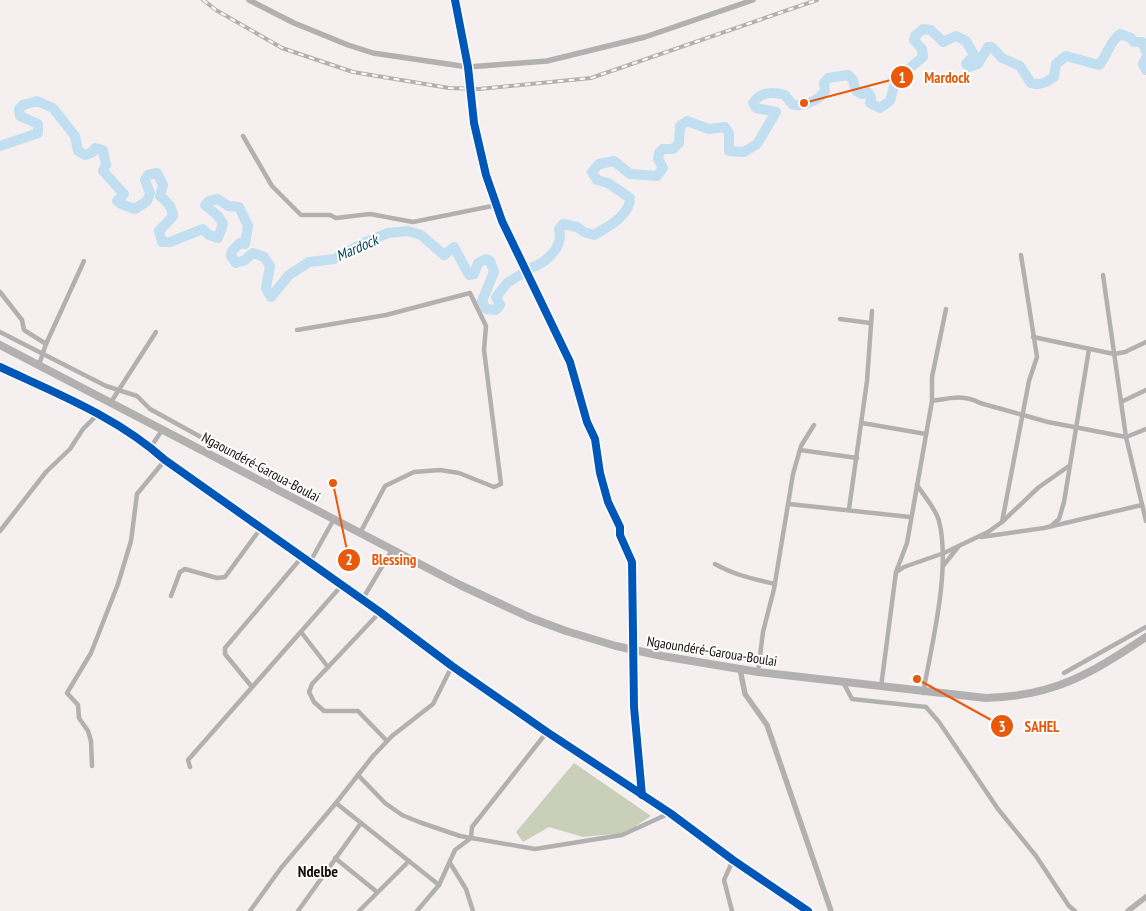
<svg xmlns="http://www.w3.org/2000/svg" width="1146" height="911" font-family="'PT Sans Narrow',sans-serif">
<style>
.forest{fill:#cacfb9}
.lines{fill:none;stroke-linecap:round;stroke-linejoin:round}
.river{stroke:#c1dff0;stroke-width:10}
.minor{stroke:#b3b0b1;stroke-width:4.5}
.tertiary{stroke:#b3b0b1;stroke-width:5.5}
.trunk{stroke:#b2b0b0;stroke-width:8}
.rail-casing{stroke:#b4b0b0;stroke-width:4}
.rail{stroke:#fff;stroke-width:2;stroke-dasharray:5.5;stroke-linecap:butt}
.cycleway-casing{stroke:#fff;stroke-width:11}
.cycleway{stroke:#0057b8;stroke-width:8}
.labels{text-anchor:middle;stroke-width:4;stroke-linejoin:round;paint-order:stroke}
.street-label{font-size:14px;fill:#120f0e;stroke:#fff}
.water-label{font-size:15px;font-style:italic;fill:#03435a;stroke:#fff}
.quarter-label{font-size:16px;font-weight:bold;fill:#120f0e;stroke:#fff}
.leader{fill:none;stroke:#e8590c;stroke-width:2}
.callout-dot{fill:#e8590c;stroke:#fff;stroke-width:2}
.mark-label{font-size:15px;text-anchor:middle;font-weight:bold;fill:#fff}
.callout-label{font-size:15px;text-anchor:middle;font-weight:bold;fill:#e8590c;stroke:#fff;stroke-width:4;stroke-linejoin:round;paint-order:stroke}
</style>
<rect width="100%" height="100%" fill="#f5f0ef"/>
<path class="forest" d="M574 763 651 816 625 833 583 837 549 827 523 842 516 832Z"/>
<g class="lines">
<g class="river">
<path d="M1146 58 1143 64 1146 70"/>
<path d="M0 146 38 133V124L20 116 19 109 23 105 37 101 53 108 75 136 78 151 85 155 93 152 95 148 103 150 106 165 103 171 124 194 117 201 121 204 135 209 147 201 150 193 145 180 148 175 157 173 163 185 160 196C167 202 172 206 173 216L159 231 162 242H170L203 229 209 235 218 238 223 224 218 216 205 205 209 201 218 199 228 206 239 207 248 226 245 244 240 243 232 251 231 256 236 263 245 260 253 253 264 257 270 266 266 288 271 297 289 275 309 262 334 259 361 244 388 233 408 231 421 235 444 255 454 247 469 275 474 274 478 263 486 259 490 261 494 272 482 301 486 309 496 310 500 305 496 297 507 283 523 273"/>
<path d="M531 268C546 262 564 248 559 229L563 224 577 227 584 232 594 235C607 227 630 216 630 198L608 183 597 180 592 172 599 164 614 161 630 174 657 176 663 168 658 159 659 153 663 149H673L679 143 680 126 687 121 709 129 725 127 729 133V151L744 152 757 144 776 112 756 108 753 103C761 91 773 92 785 95L792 104C802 108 819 100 825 91L824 83 828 78 848 75 853 80 856 91 862 94 868 92 871 97 870 103 880 108 890 101 894 86 900 76 923 57 922 49 914 40 915 36 923 29 931 30 943 42 956 36 966 41 974 55 966 64 969 67 978 64 988 47H992L1002 58 1020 66 1031 83C1041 86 1046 82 1054 77L1056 64 1066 56 1099 65C1108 55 1109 42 1120 34L1131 38 1134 42H1142L1146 51"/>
</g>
<g class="minor">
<path d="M455 0 468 67 474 123 486 175 502 221 570 362 587 422 595 439 600 473 608 502 620 527V535L632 562 634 707 642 795"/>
<path d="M243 136 272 186 301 215H330L336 218 370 214 413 222 497 205"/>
<path d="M1103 275 1126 437 1146 521"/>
<path d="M0 292 22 320 24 330 46 344 39 365"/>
<path d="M840 319 870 323"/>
<path d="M297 330 386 315 470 293 486 326 484 350 501 484 494 487 459 473 440 470 414 472 385 486 360 533"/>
<path d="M0 332 106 386 137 396 150 409 208 441 226 447 268 474 275 488"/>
<path d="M1033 337 1114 354 1125 352 1146 342"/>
<path d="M46 344 84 261"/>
<path d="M0 367C58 394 117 417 165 460L380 612 452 666 547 732 670 813 733 860 808 911"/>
<path d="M932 401C950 398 964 394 980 403L1048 422 1126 437 1146 429"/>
<path d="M111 402 156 332"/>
<path d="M1121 402 1146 390"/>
<path d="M862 423 926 434"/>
<path d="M151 447 162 430"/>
<path d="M800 450 857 458"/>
<path d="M917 485C924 496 936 509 939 521 951 568 932 644 923 693"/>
<path d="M789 504 910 517"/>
<path d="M849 509 867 381 872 311"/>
<path d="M1002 522 1029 381 1037 357 1021 255"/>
<path d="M1051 526 1059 519 1064 502 1089 349"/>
<path d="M0 531 46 472 70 449 83 429 97 415"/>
<path d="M981 537 1044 528 1142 505"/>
<path d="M310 562 334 519"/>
<path d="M715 564C734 575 754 579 775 584"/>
<path d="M943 566 958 547"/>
<path d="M898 571 904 567 944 553 988 532 1002 522 1039 487 1069 466"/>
<path d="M171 596 180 572 185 569 217 578 225 577 261 528"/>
<path d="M362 600 392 550"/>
<path d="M380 612 312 684 309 692 314 702 324 711H358L387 741"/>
<path d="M301 632 328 667"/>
<path d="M758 672 763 632 774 589 793 474 801 446 814 425"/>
<path d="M1064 673 1146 627"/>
<path d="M843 682 852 699 926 707 939 722 998 809 1036 856 1069 906 1075 911"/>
<path d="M252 687 225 654V648L302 557"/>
<path d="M881 687 896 572 907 543 932 401V377L946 309"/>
<path d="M92 766 91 741 88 731 79 718 78 705 67 693 91 653 118 584 131 541 137 494 165 460"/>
<path d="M190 767 188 760 342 585"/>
<path d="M358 775 385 803 402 815 419 822 460 836 535 849 622 835 670 813"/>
<path d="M336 803 439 885 455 850 471 838 472 827 547 732"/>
<path d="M335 858 377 892"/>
<path d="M450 863 466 889 473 911"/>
<path d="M250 911 281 868 336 803 373 756 392 736 433 704 452 666"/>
<path d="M298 911 361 823"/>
<path d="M359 911 409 861"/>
<path d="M417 911 439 885"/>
<path d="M732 911 724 880 733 860"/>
</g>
<g class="tertiary">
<path d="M249 0 294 23 348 45 373 53 468 67 547 61 645 37 753 0"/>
<path d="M740 669 745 694 767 725 831 911"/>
<path d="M1128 911 1146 897"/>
</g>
<path class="trunk" d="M0 345 460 585 531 618 566 631 616 646 662 656 758 672 986 698C1055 696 1090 674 1146 637"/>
<defs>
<path id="rail" d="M203 0 216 10 282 48 353 72 449 88 479 89 591 78 817 0"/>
</defs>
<use href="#rail" class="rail-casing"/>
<use href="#rail" class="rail"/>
<defs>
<g id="cycleway">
<path d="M455 0 468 67 474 123 486 175 502 221 570 362 587 422 595 439 600 473 608 502 620 527V535L632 562 634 707 642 795"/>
<path d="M0 367C58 394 117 417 165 460L380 612 452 666 547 732 670 813 733 860 808 911"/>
</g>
</defs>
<use href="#cycleway" class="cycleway-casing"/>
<use href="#cycleway" class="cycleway"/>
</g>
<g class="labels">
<g class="street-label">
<text transform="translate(261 467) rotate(28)" y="5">Ngaoundéré-Garoua-Boulai</text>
<text transform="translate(712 651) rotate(9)" y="5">Ngaoundéré-Garoua-Boulai</text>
</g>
<g class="water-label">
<text transform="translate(357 248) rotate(-24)" y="5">Mardock</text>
</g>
<g class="quarter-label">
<text x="318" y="877">Ndelbe</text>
</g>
</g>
<path class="leader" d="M804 103L902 77M333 483L349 560M917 679L1002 726"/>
<g class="callout-dot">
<circle cx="804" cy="103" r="5"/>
<circle cx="333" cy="483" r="5"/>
<circle cx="917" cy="679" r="5"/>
<circle cx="902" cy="77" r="12"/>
<circle cx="349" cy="560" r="12"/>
<circle cx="1002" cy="726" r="12"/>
</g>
<g class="mark-label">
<text x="902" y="83">1</text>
<text x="349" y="565">2</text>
<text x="1002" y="732">3</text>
</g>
<g class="callout-label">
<text x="947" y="83">Mardock</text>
<text x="394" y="565">Blessing</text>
<text x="1042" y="732">SAHEL</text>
</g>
</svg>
